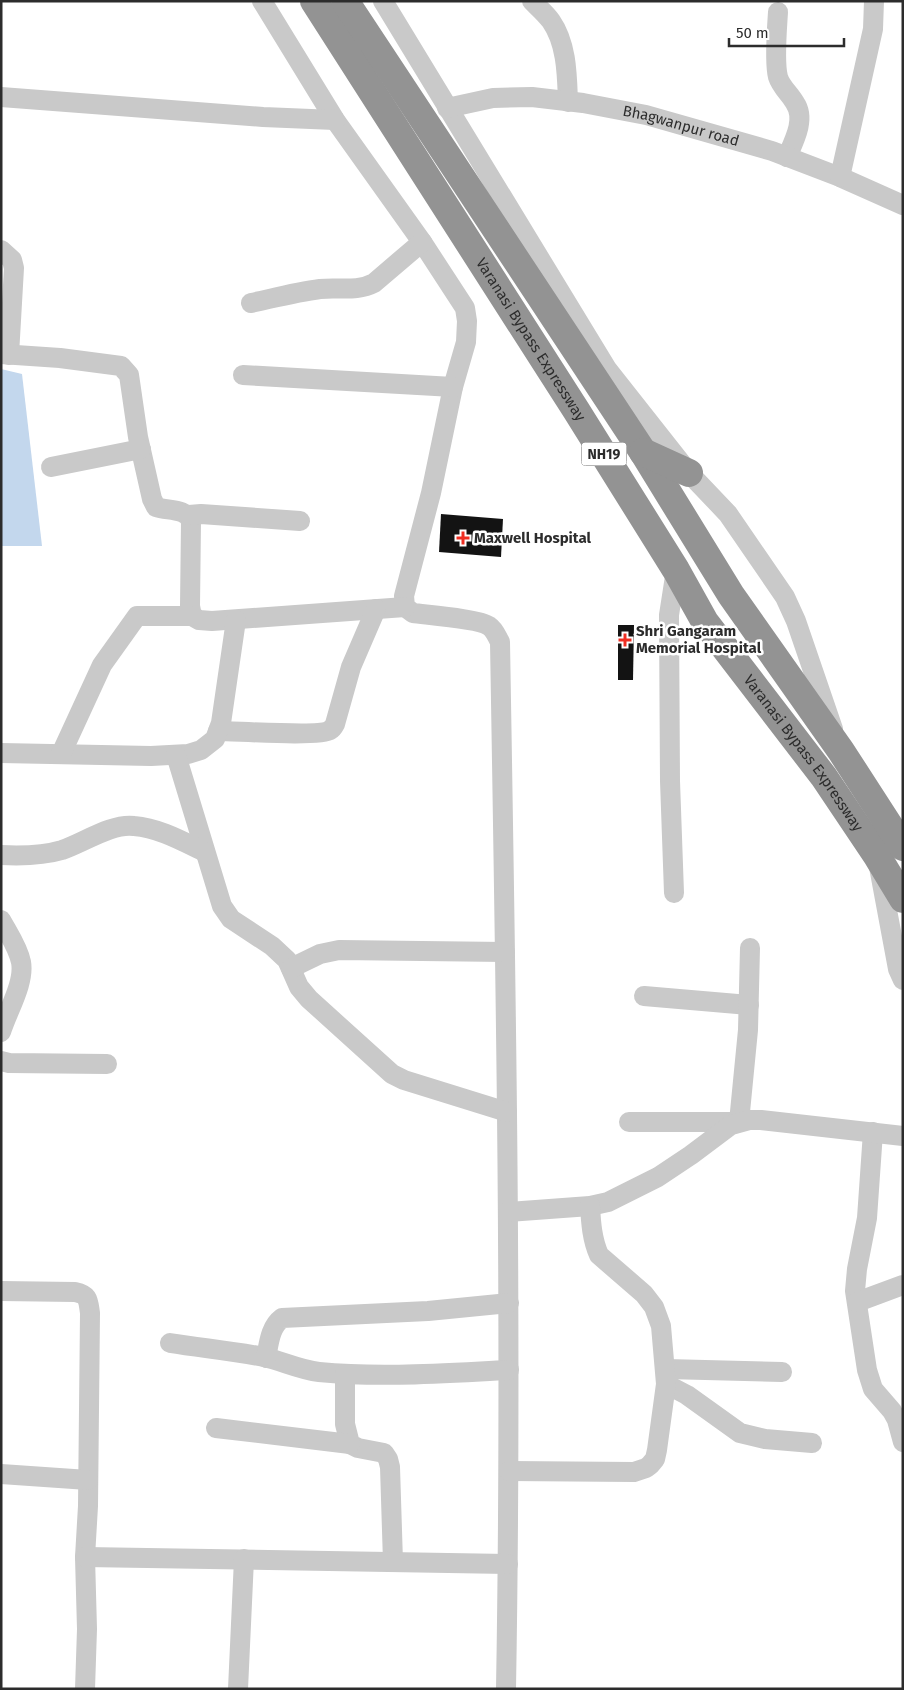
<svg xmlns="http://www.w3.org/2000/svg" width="904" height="1690" font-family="'Fira Sans',sans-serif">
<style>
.water{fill:#c3d7ed}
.building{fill:#131313}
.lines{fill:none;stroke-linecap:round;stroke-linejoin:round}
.minor{stroke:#c9c9c9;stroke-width:20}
.highway{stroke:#939393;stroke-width:28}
.poi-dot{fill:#ef2e22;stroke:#fff;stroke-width:2}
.labels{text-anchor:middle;stroke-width:5;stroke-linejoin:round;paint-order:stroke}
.shield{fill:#fff;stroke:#6b6b6b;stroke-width:1}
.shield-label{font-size:14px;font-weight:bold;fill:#2c2c2c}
.street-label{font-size:15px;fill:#2c2c2c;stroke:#fff}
.poi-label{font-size:15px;font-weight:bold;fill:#2c2c2c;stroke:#fff;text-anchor:start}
</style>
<rect width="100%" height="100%" fill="#fff"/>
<path class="water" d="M1 369 22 374 42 546H1Z"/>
<g class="building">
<path d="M441 514 503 519 501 557 439 552Z"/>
<path d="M618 625H634L633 680H618Z"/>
</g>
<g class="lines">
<g class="minor">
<path d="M262 1 335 120 422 242 465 308 467 321 466 342 453 387 431 493 404 596 405 607 413 613C428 615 480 619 489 626 495 630 497 637 500 642 506 991 512 1340 506 1689"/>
<path d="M383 1 607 369 689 473 728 514 785 597 796 621 833 729"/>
<path d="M532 1C539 8 546 14 551 21 567 44 567 75 568 102"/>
<path d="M778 12C777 29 774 62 778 77 781 87 790 94 795 103 806 119 794 141 787 157"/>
<path d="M1 97 263 117 335 120"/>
<path id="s1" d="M447 108 493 98 532 97 583 103 646 115 772 151 840 177 903 205"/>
<path d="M840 177 873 29 874 1"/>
<path d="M1 250 12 260 14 268 9 355"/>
<path d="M251 303C274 298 297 292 320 289 339 287 357 292 374 283L422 242"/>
<path d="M1 354 60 358 121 366 129 375 138 437 152 499 156 507C168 511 186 508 191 521L190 606 192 616 199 620 212 621 405 607"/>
<path d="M243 375 453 387"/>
<path d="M51 467 141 449"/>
<path d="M189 515 201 514 300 521"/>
<path d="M218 731C236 731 320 737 330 730 332 729 334 726 335 724L351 667 376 609"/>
<path d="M1 753 151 756 188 754 201 750 215 739 221 723 236 620"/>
<path d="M61 754 102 665 137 616H192"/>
<path d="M176 755 222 906 231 919 272 946 287 960 299 987 309 999 392 1074 404 1080 507 1112"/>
<path d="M1 855C22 856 42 856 62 850 83 843 112 823 134 826 159 828 182 841 205 852"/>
<path d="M879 867 898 969 903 980"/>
<path d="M674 893 670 781 669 615 676 570"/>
<path d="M1 920C8 933 18 947 21 962 25 983 7 1012 1 1032"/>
<path d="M291 968 320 954 339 950 505 952"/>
<path d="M644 996 749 1005"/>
<path d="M1 1061 9 1063 107 1064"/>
<path d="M629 1122H739L748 1030 750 948"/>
<path d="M873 1132 867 1218 857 1269 855 1291 867 1370 873 1389 892 1411 897 1420 903 1442"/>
<path d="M508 1212 590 1206 608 1202 658 1177 691 1155 731 1125 749 1120H761L903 1136"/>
<path d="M1 1291 75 1292C89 1295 88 1300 90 1313L88 1506 85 1557 87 1629 85 1689"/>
<path d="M857 1302 903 1285"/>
<path d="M170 1343C201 1348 233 1351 264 1357 282 1361 300 1370 319 1372 382 1378 446 1373 509 1370"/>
<path d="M266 1358C269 1343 270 1327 282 1318L428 1311 509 1303"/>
<path d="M666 1369 782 1372"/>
<path d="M345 1374V1424L350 1444 358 1448 384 1453 388 1459 390 1467 393 1562"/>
<path d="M666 1384 687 1395 740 1433 765 1439 812 1443"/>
<path d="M216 1428 350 1444"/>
<path d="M509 1471 634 1472 646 1468 650 1465 655 1459 657 1450 666 1384 661 1326 654 1307 644 1294 599 1255C592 1239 591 1223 590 1206"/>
<path d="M1 1474 88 1480"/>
<path d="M85 1557 508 1564"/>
<path d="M238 1689 244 1559"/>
</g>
<g class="highway">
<path id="s2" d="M314 1 576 410 676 570 705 622 824 777 877 856 903 899"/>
<path d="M345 1 643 452 731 595 841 751 903 847"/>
<path d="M643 452 689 473"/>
</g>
</g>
<g class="poi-dot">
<path d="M460.5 530.5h5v5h5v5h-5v5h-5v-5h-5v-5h5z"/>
<path d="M622.5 632.5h5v5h5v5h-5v5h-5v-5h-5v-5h5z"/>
</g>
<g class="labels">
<rect class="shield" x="581.5" y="442.5" width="45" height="23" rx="4"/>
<g class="shield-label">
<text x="604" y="459">NH19</text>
</g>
<g class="street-label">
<text dy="5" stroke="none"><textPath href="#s1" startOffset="238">Bhagwanpur road</textPath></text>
<text dy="5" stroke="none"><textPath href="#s2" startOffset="402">Varanasi Bypass Expressway</textPath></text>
<text dy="5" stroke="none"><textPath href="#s2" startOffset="898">Varanasi Bypass Expressway</textPath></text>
</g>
<g class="poi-label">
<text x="474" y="543">Maxwell Hospital</text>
<text x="636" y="636">Shri Gangaram<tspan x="636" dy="17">Memorial Hospital</tspan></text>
</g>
</g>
<rect width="904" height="1690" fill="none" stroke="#2c2c2c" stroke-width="5"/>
<path d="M729 38v8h115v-8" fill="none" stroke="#2c2c2c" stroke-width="2.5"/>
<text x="736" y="38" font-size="15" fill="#2c2c2c" stroke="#ffffff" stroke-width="4" paint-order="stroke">50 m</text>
</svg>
